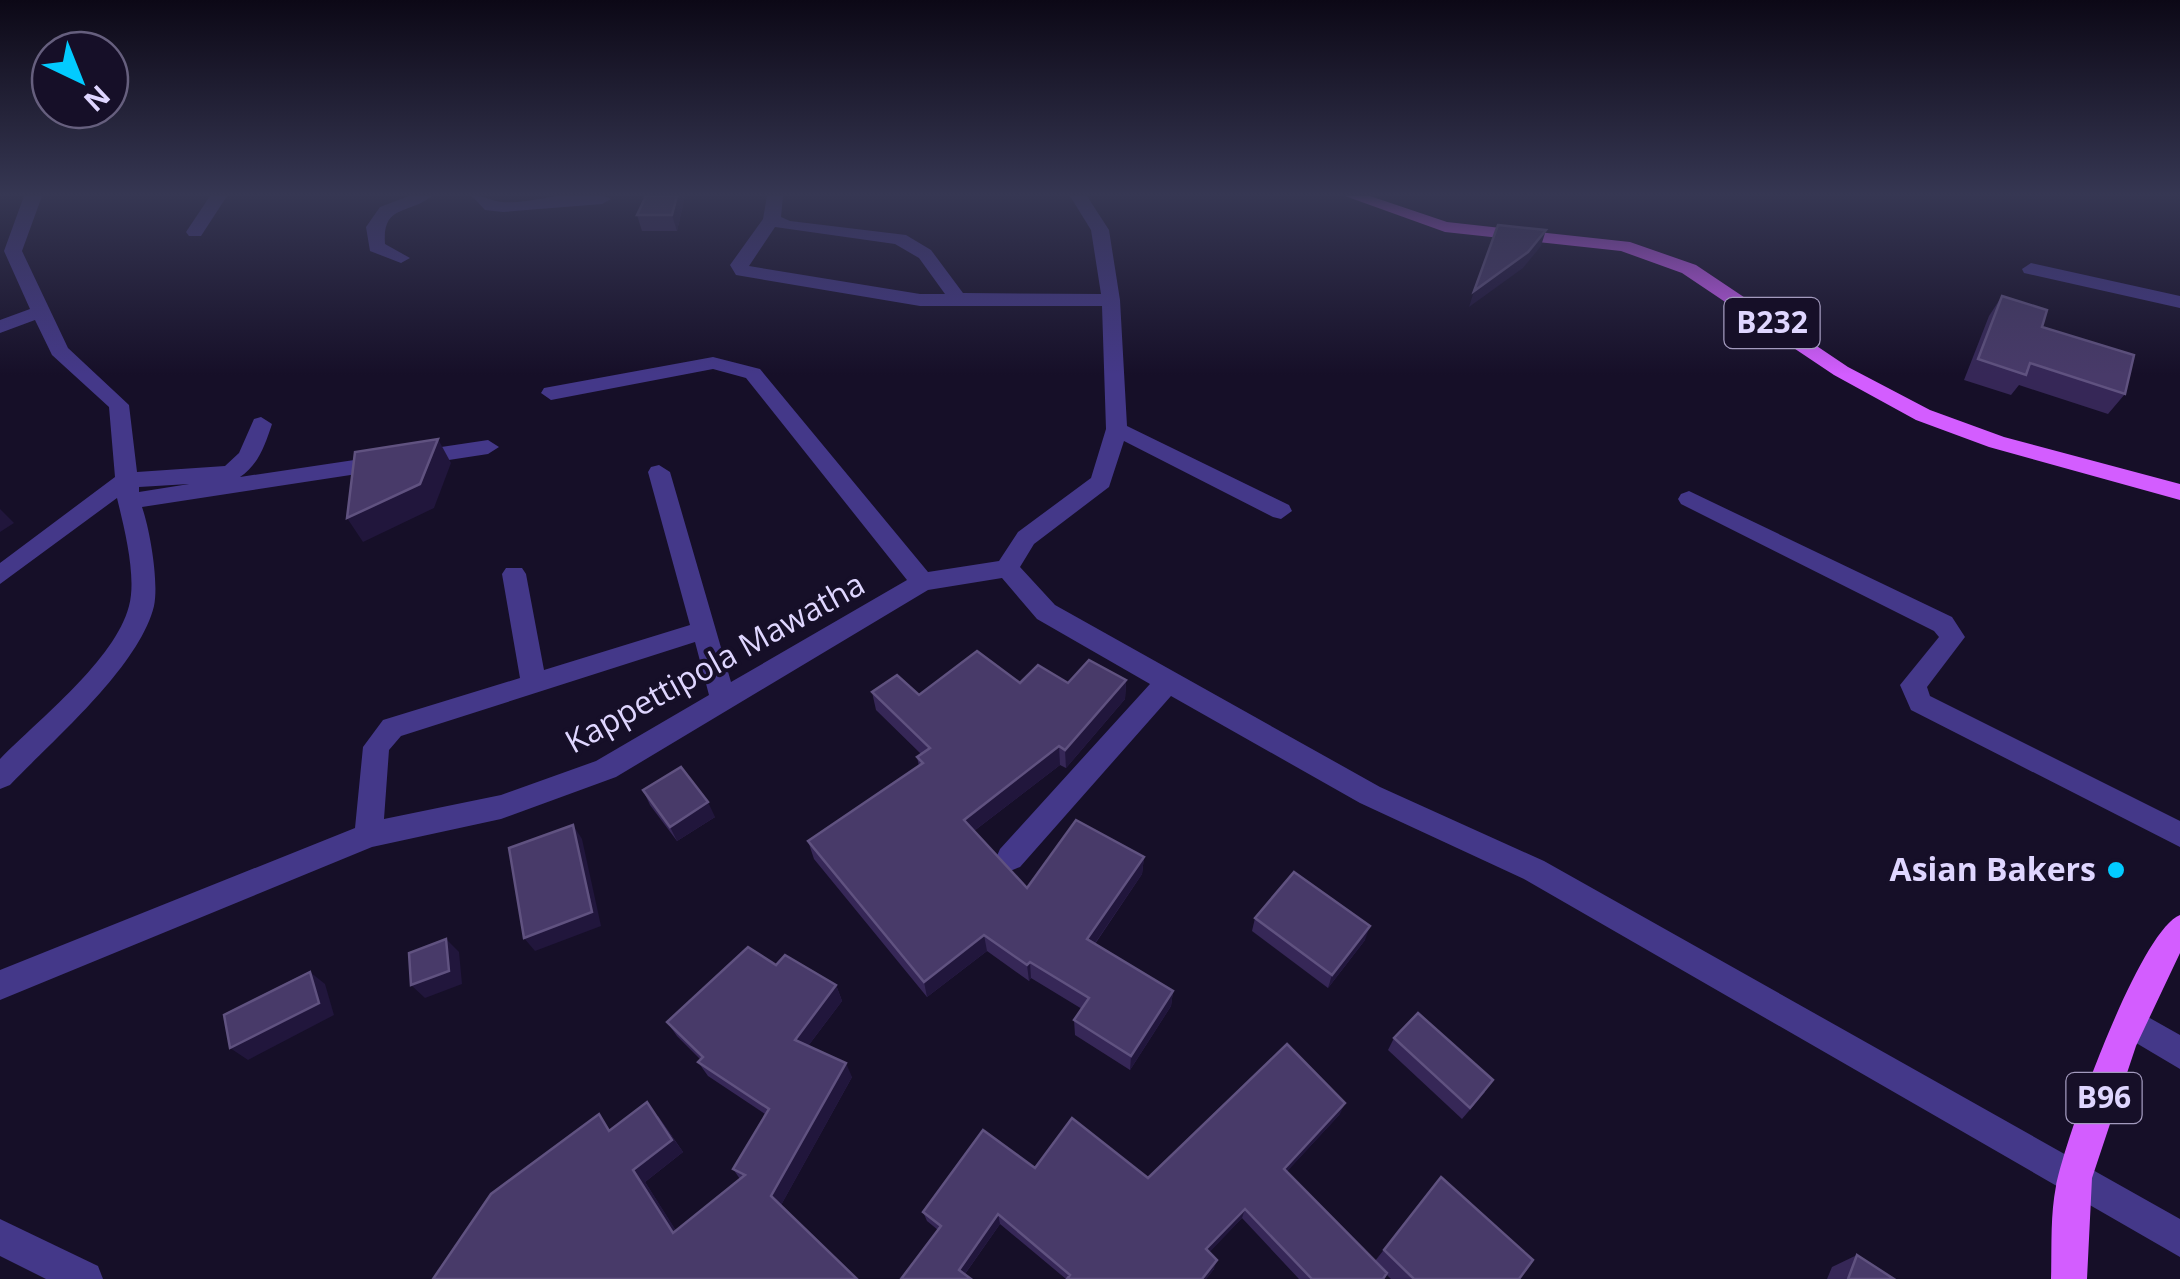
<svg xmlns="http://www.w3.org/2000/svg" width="2180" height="1279" font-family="'Open Sans',sans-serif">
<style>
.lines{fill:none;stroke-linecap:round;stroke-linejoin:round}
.minor{fill:#443889;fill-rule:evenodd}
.major{fill:#d35dff;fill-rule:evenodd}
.wall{fill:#362757}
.shaded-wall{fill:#21163c}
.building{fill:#483a69;stroke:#605280;stroke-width:2.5}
.poi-dot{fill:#02cbff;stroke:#160f28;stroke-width:4}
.labels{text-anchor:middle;stroke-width:8;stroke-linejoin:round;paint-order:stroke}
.shield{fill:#160f28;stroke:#a39abe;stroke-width:2.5}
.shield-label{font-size:30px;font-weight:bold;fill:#dfd6ff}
.street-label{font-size:32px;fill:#dfd6ff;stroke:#160f28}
.poi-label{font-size:32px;font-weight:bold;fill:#dfd6ff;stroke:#160f28;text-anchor:end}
</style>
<rect width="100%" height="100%" fill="#160f28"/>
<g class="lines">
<g class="minor">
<path d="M24 196H42L22 251 68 348 129 405 137 472 225 466 239 453 254 419 261 417 272 424C265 445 259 464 240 477L488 440 499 447 488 454 142 507C150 530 159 582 154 606 139 667 53 740 10 785L0 789V759C39 719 115 660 129 606 137 577 124 527 117 498L0 584V563L115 477 109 407 52 355 35 320 0 333V320L30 309 4 251ZM189 484 139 492V487Z"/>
<path d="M210 196H227L201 236H189L186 232Z"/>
<path d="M409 196H432C408 215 382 204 385 244L410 258 401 263 370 251 366 227 380 207Z"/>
<path d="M472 196C485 195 491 201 502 202 534 205 582 184 611 199L602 204 503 212 485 210Z"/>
<path d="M767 196H783L781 217 790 221 906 235 931 250 963 293 1101 294 1091 230 1070 196H1087L1109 230 1120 300 1127 426 1289 505 1292 511 1281 519 1273 517 1124 441 1109 487 1034 544 1020 567 1055 605 1380 787 1544 861 2180 1219V1257L1524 879 1360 803 1171 696 1020 867 1010 871 1000 867 996 858 1000 849 1150 684 1037 619 1002 578 928 590 616 777 501 819 372 847 0 1000V970L355 828 363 747 383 720 520 678 502 574 506 568H522L526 574 544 670 690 625 648 472 651 467 659 465 670 472 731 682 907 580 746 378 713 369 551 400 541 393 544 388 713 357 760 369 928 572 999 561 1018 532 1091 478 1106 429 1102 306H920L736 275 730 265 763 219ZM775 227 895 244 919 258 945 294H920L749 266ZM695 642 709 695 596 761 501 795 384 819 389 750 401 736Z"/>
<path d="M2031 263 2180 296V308L2024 273 2022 269Z"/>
<path d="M1689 491 1952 617 1965 637 1927 687 1930 696 2180 821V847L1911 710 1900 685 1939 637 1934 631 1681 504 1678 499 1681 494Z"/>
<path d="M2132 1008 2180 1035V1069L2121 1034 2116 1023 2121 1012Z"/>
<path d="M0 1219 98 1266 103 1279H46L0 1256Z"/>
</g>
<g class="major">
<path d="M1345 196H1370L1447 222 1630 242 1696 265 1848 367 1930 410 2004 437 2180 484V500L1989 447 1916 420 1834 375 1682 273 1621 251 1445 232Z"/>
<path d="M2180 915V953L2136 1046 2092 1178 2087 1279H2051C2052 1248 2050 1217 2056 1186 2065 1139 2139 931 2180 915Z"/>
</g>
</g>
<g class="wall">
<path d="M646 196H685L677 231H642L637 215Z"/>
<path d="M2002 296 2125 394 2108 414 2019 385 2011 395 1964 380 1989 316Z"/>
<path d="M1126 680 1125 699 1066 768 1060 765 974 831 1027 888 1144 857 1142 874 1095 944 1173 991 1171 1006 1130 1070 1075 1035 1074 1020 1082 1009 1031 978 1029 981 987 951 927 997 814 859 808 841 919 766 917 757 921 754 876 710 872 692 919 695 1020 683H1068Z"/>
<path d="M643 790 715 817 677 841 650 805Z"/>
<path d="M1255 918 1365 940 1328 988 1252 931Z"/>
<path d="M776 965 836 985 842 1001 808 1046 852 1077 781 1205 857 1279H433L612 1128 658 1116 683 1152 645 1182 676 1231 740 1179 733 1169 765 1114 708 1076 698 1062 701 1060 677 1036 667 1022Z"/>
<path d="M1394 1038 1485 1092 1462 1119 1388 1050Z"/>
<path d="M1340 1114 1287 1171 1375 1261 1441 1177 1519 1279H1391L1386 1274 1383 1279H1299L1242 1218 1209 1252 1214 1269 1206 1279H1066L1000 1224 965 1274 901 1279 938 1230 927 1221 923 1212 1035 1168 1148 1178Z"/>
<path d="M1857 1255 1894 1279H1827L1832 1267Z"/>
</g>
<g class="shaded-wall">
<path d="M677 196H685L677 231 672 215Z"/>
<path d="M1546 230 1541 246 1523 268 1469 307 1474 291Z"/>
<path d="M438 439 451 463 434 508 363 542 347 518Z"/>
<path d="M0 509 14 523 0 532Z"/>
<path d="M1126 680 1125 699 1066 768 1065 750Z"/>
<path d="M1059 746 1060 765 966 837 964 820Z"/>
<path d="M708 802 715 817 677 841 670 827Z"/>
<path d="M573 825 582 839 601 926 535 951 524 938Z"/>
<path d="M1144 857 1142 874 1087 955V939Z"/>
<path d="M1370 926 1365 940 1328 988 1332 975Z"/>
<path d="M984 935 987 951 927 997 924 982Z"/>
<path d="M446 939 459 952 462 984 425 998 411 985Z"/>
<path d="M1030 962 1031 978 1029 981 1027 965Z"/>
<path d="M310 972 325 984 334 1015 248 1060 230 1048Z"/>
<path d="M836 985 842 1001 802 1054 795 1040Z"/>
<path d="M1173 991 1171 1006 1130 1070 1131 1056Z"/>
<path d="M846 1063 852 1077 780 1207 771 1196Z"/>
<path d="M647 1102 683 1152 645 1182 684 1243 673 1233 633 1170Z"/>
<path d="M1345 1103 1340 1114 1280 1179 1284 1169Z"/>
<path d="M1245 1209 1242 1218 1204 1258 1206 1249Z"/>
<path d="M998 1214 1000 1224 962 1278 959 1270Z"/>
<path d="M1217 1260 1214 1269 1206 1279H1202Z"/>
</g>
<g class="building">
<path d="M646 196H677L672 215H637Z"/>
<path d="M1498 225 1546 230 1528 252 1474 291Z"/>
<path d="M2002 296 2047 310 2042 327 2134 355 2125 394 2030 363 2026 375 1978 359Z"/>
<path d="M438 439 420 484 347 518 355 452Z"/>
<path d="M977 651 1020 683 1038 665 1068 683 1089 660 1126 680 1065 750 1059 746 964 820 1027 888 1076 820 1144 857 1087 939 1173 991 1131 1056 1074 1020 1089 998 1030 962 1027 965 984 935 924 982 808 841 923 763 917 757 930 748 872 692 897 675 919 695Z"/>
<path d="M681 767 708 802 670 827 643 790Z"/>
<path d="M573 825 592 912 524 938 509 848Z"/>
<path d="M1294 872 1370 926 1332 975 1255 918Z"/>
<path d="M446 939 449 971 411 985 409 953Z"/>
<path d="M748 947 776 965 785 955 836 985 795 1040 846 1063 771 1196 857 1279H433L491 1194 599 1114 609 1131 647 1102 672 1140 633 1170 673 1233 745 1175 733 1169 769 1109 698 1062 703 1057 667 1022Z"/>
<path d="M310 972 319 1003 230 1048 224 1015Z"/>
<path d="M1418 1013 1493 1080 1470 1108 1394 1038Z"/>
<path d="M1287 1044 1345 1103 1284 1169 1387 1273 1383 1279H1312L1245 1209 1206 1249 1217 1260 1202 1279H1067L1070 1275 998 1214 959 1270 971 1279H901L941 1226 923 1212 983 1130 1035 1168 1072 1118 1148 1178Z"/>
<path d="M1441 1177 1533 1260 1519 1279H1414L1384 1250Z"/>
<path d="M1857 1255 1894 1279H1848Z"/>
</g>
<linearGradient id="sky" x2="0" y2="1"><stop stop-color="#0c0816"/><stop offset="0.52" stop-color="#363753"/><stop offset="1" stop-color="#363753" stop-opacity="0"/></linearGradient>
<rect width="2180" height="375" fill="url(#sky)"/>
<circle class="poi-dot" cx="2116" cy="870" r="10"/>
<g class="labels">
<g class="shield">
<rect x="1724.5" y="298" width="95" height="50" rx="8"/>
<rect x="2066.5" y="1073" width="75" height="50" rx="8"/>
</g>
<g class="shield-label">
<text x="1772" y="333">B232</text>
<text x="2104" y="1108">B96</text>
</g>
<g class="street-label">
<text transform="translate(715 663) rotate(-29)" y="11">Kappettipola Mawatha</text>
</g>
<g class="poi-label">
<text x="2096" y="881">Asian Bakers</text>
</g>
</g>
<g transform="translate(80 80) rotate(137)"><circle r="48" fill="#160f28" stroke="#665f7e" stroke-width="2.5"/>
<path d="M0-8L18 38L0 25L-18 38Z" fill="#02cbff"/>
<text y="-15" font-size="28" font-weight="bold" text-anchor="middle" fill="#dfd6ff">N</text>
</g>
</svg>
